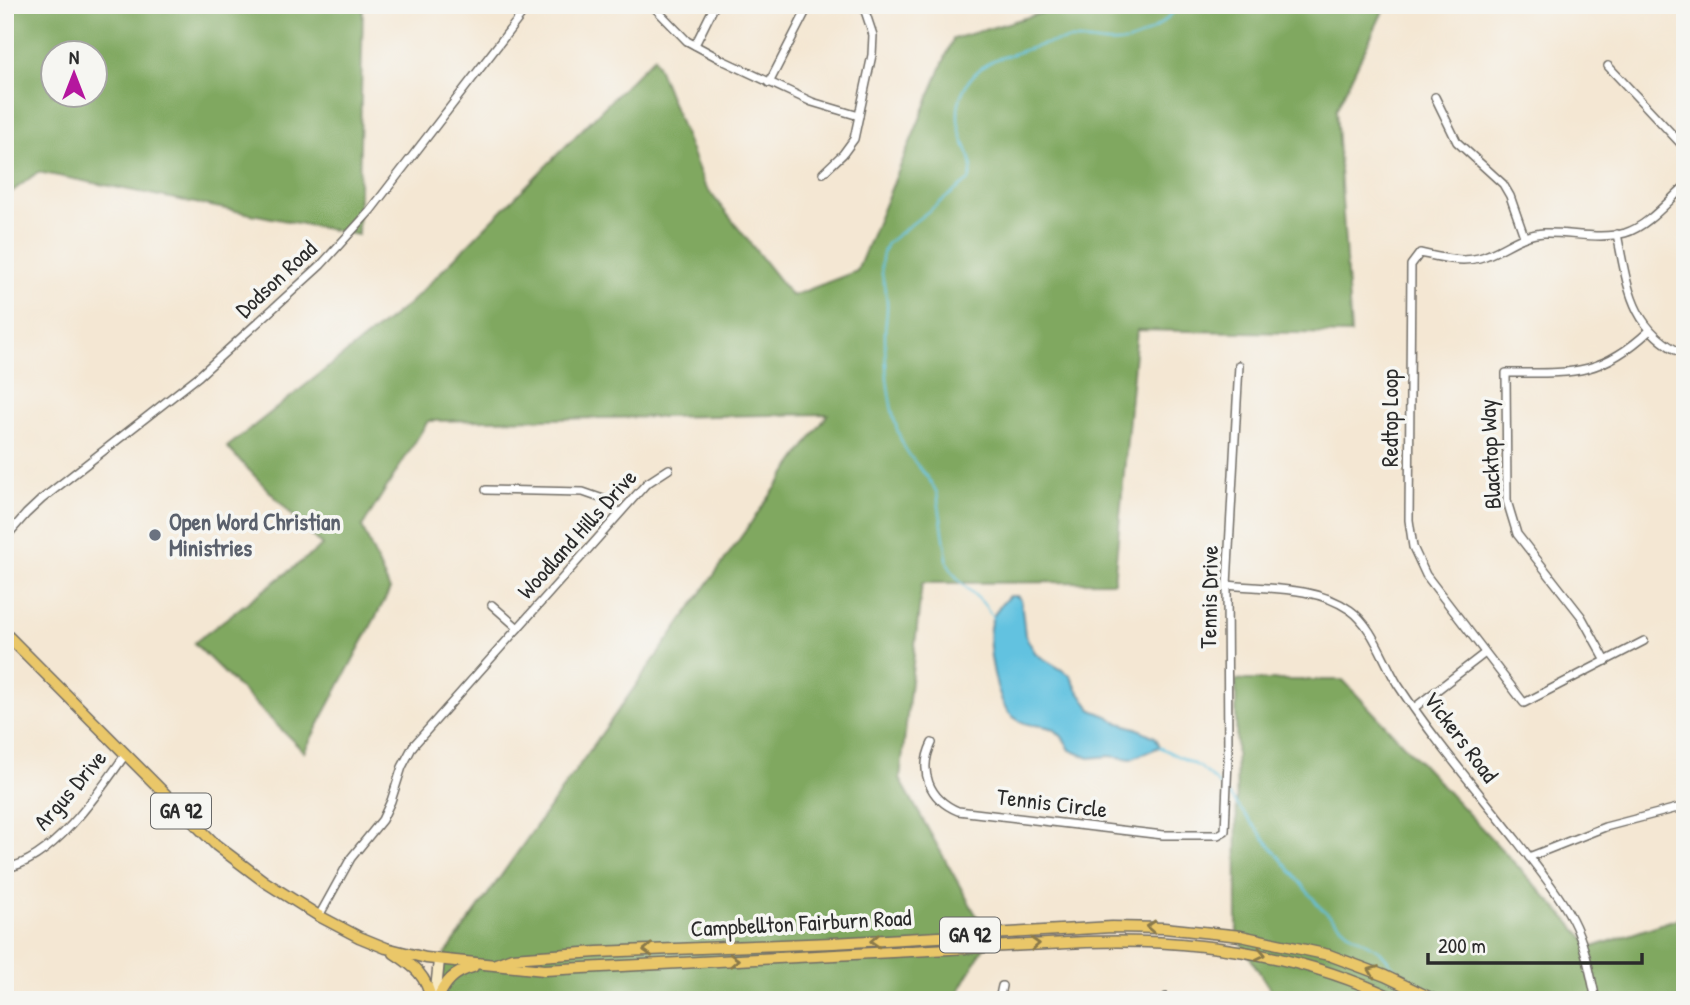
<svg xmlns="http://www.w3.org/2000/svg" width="1690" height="1005" font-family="'Patrick Hand',sans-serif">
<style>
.forest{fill:#80a860;stroke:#566a46;stroke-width:2;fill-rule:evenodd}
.water{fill:#62c2e0;stroke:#467686;stroke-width:2}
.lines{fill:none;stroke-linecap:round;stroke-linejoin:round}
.stream{stroke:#62c2e0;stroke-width:2}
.minor-casing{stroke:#716d66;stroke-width:10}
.secondary-casing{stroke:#716d66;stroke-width:13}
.primary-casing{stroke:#716d66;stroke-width:13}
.minor{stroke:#fff;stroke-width:7}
.secondary{stroke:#f7e9c3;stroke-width:10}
.primary{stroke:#eac769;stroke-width:10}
.oneway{stroke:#8a794a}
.worship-dot{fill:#6b7280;stroke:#f6f6f2;stroke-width:2.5}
.labels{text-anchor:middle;stroke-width:7;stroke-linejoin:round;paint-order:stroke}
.shield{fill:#f6f6f2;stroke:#686867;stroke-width:2}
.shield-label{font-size:21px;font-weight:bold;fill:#2b2b2b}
.street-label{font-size:23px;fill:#2b2b2b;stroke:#f6f6f2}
.worship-label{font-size:23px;font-weight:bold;fill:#5b616d;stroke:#f6f6f2;text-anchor:start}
</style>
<rect width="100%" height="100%" fill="#f6f6f2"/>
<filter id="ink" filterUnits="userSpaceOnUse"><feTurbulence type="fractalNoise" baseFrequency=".0143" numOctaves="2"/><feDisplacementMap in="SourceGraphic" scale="14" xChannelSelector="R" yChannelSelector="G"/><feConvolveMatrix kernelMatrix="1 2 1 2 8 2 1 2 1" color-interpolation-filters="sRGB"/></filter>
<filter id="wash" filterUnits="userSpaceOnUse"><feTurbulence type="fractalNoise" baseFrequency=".00686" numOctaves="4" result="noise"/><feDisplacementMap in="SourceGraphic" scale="28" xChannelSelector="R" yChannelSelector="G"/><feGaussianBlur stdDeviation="1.57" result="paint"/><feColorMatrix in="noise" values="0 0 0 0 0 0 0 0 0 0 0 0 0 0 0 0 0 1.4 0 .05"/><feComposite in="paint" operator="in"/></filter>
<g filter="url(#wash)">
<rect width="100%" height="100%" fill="#f4e7d3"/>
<g class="forest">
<path d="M5 5H363L358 235 38 172 5 197ZM52 52H94V94H52Z"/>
<path d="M1069 5H1386L1336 110 1351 334 1137 330 1114 582 922 583 900 779 989 938 954 1000H438L445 955 828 414 428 421 362 527 390 590 304 752 194 643 322 546 227 447 410 303 654 57 705 186 792 296 857 271 953 39Z"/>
<path d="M1236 680H1343L1593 947 1685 916V1000H1277L1237 937Z"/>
</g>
<path class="water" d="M1009 596H1017L1021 600 1025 635 1036 654 1070 675 1077 689 1092 710 1110 717 1116 722 1136 728 1155 737 1159 744V747L1131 759 1110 756 1089 758 1070 750C1053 713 1035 735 1012 716 997 704 985 642 991 623 994 611 1001 605 1009 596Z"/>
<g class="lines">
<g class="stream">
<path d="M993 618C981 594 960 589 948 564L937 493C928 473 909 461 901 440 888 408 885 368 885 334 885 323 888 312 887 301 884 278 876 266 887 243L969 180C976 161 968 155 962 138 951 105 963 76 994 60 1018 53 1043 42 1068 40 1081 39 1093 42 1106 43 1138 46 1160 26 1181 5"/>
<path d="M1159 747 1200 767 1223 788"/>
<path d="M1229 795 1320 907 1352 935 1380 951 1394 967"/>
</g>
</g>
</g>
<g filter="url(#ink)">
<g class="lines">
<defs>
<g id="minor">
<path d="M652 5 687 41 724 61 812 102 859 116"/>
<path d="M695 45 715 5"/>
<path d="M1608 66 1685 148"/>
<path d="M769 83 809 5"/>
<path d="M1435 97 1457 142 1503 184 1510 196 1524 236"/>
<path d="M823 173 843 154 854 139 872 55 873 35 863 5"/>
<path d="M1617 234C1628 287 1630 329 1685 355"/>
<path d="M486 490 583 492 603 499 619 513"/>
<path d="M5 538 26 514 42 499 199 376 321 265 370 211 529 5"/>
<path d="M1227 585C1267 589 1316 586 1350 610 1373 626 1383 661 1398 685 1434 740 1477 790 1517 841 1536 866 1557 891 1572 919 1585 944 1590 972 1596 1000"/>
<path d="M492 605 518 628"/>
<path d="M1644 641 1524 703 1426 575 1413 547 1409 520 1411 265 1420 253C1439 257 1460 263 1479 258 1502 252 1519 234 1544 233 1570 232 1600 240 1625 233 1648 226 1667 202 1685 186"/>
<path d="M1606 661 1581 616 1517 534 1507 501 1506 373C1570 373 1600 377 1649 331"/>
<path d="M1414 708 1485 653"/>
<path d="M932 743C918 771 929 799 958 811L1163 835H1218L1225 831 1228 760 1227 585 1239 365"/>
<path d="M1529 857 1605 827 1685 806"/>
<path d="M5 868C52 862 100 791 125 755"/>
<path d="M319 916 351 858 382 820 391 801 402 767 413 746 646 484 669 469"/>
<path d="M999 1000 1002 986"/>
<path d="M1165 1000 1166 997"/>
</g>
<path id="secondary" d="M435 1000 439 960"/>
<g id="primary">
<path d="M5 633 216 845 265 882 319 916 359 937 386 948 426 958 544 970 1086 942C1194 938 1299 953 1397 1000"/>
<path d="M394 953C414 966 427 976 431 1000"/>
<path d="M496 964 512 958 597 952 833 943 1112 927 1164 928 1241 936 1329 955 1385 976 1435 1000"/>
<path d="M437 1000C445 982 454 972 473 967"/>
</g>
</defs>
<use href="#minor" class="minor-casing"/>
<use href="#secondary" class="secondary-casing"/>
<use href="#primary" class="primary-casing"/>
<use href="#minor" class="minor"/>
<use href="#secondary" class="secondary"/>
<use href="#primary" class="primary"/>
</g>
<defs><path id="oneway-chevron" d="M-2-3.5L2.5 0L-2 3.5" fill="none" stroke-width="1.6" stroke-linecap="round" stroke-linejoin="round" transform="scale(1.75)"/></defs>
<g class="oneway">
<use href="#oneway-chevron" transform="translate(1151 927) rotate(-178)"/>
<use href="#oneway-chevron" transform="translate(875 941) rotate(177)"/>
<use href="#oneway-chevron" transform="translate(1035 944) rotate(-3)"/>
<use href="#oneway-chevron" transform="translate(648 950) rotate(178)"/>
<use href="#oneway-chevron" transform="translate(1261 954) rotate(12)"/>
<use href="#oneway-chevron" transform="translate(734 960) rotate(-3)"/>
<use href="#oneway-chevron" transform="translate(1373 971) rotate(-159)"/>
</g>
</g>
<circle class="worship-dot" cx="155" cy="535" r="7"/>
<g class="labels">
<g class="shield">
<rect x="151" y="793.5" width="60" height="35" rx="5"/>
<rect x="940" y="917.5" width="60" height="35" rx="5"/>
</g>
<g class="shield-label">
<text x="181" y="818">GA 92</text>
<text x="970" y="942">GA 92</text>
</g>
<g class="street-label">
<text transform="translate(276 279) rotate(-43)" y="8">Dodson Road</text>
<text transform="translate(1390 418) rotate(-90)" y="8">Redtop Loop</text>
<text transform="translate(1490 454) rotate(-93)" y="8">Blacktop Way</text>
<text transform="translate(577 534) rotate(-48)" y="8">Woodland Hills Drive</text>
<text transform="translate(1209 597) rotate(-89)" y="8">Tennis Drive</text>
<text transform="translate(1461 737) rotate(53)" y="8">Vickers Road</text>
<text transform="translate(70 790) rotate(-49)" y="8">Argus Drive</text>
<text transform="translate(1052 803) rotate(7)" y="8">Tennis Circle</text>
<text transform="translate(801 923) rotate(-3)" y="8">Campbellton Fairburn Road</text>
</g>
<g class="worship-label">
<text x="169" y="530">Open Word Christian<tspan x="169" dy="26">Ministries</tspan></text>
</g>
</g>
<rect width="1690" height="1005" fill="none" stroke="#f6f6f2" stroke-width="28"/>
<g transform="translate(74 74)"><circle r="33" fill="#f6f6f2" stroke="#a5a5a2" stroke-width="2"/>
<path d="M0-5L12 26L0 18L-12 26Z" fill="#b5179e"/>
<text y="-10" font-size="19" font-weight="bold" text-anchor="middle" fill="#2b2b2b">N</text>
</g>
<path d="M1428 953v10h214v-10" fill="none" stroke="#2b2b2b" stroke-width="3.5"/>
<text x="1438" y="953" font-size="21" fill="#2b2b2b" stroke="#f6f6f2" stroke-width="5" paint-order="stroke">200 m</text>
</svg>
